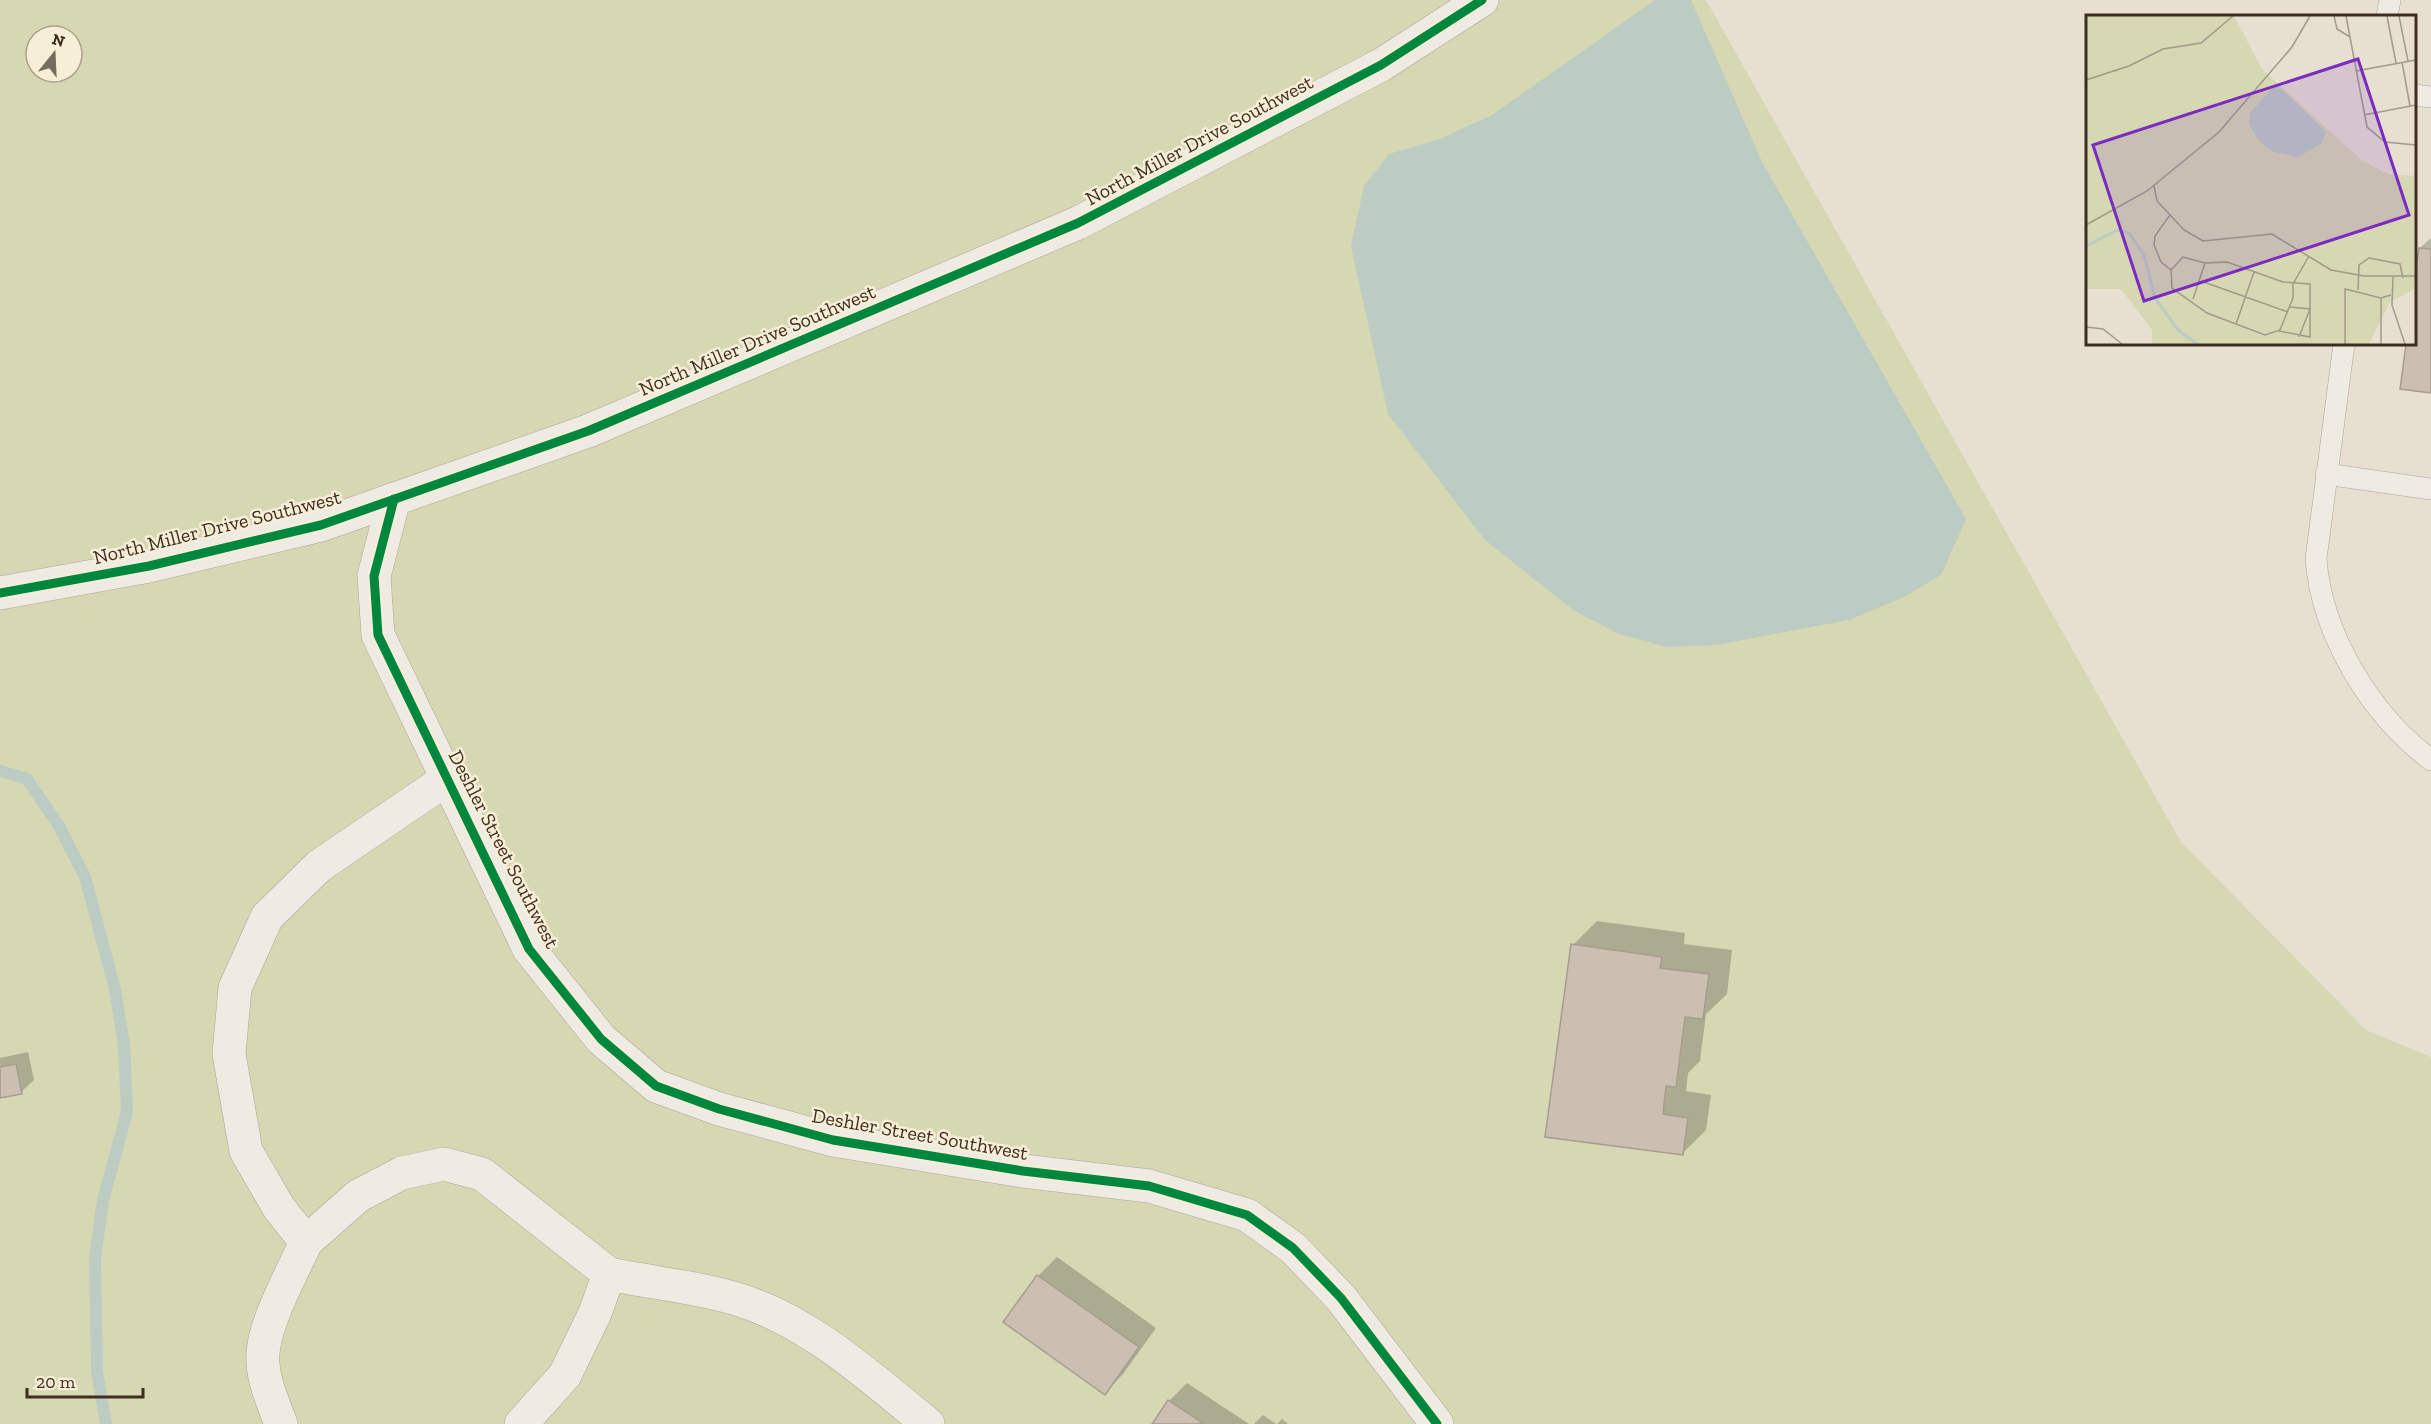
<svg xmlns="http://www.w3.org/2000/svg" width="2431" height="1424" font-family="'Zilla Slab',serif">
<style>
.green{fill:#d6d7b3;fill-rule:evenodd}
.water{fill:#bcccc2}
.shadow{fill:#0003}
.lines{fill:none;stroke-linecap:round;stroke-linejoin:round}
.stream{stroke:#bcccc2;stroke-width:12}
.building{fill:#cbbfb2;stroke:#a89c90;stroke-width:1.5}
.service-casing{stroke:#ada599;stroke-width:22}
.minor-casing{stroke:#ada599;stroke-width:34}
.service{stroke:#efebe3;stroke-width:21}
.minor{stroke:#efebe3;stroke-width:33}
.cycleway-casing{stroke:#f7eed8;stroke-width:13}
.cycleway{stroke:#00873e;stroke-width:9}
.labels{text-anchor:middle;stroke-width:5;stroke-linejoin:round;paint-order:stroke}
.street-label{font-size:20px;fill:#3d2e20;stroke:#f7eed8}
.inset-river{fill:none;stroke:#bcccc2;stroke-width:3}
.inset-road{fill:none;stroke:#a3998a;stroke-width:1.5}
.view{fill:#7b2cbf;fill-opacity:0.15;stroke:#7b2cbf;stroke-width:3}
.inset-edge{fill:none;stroke:#3d2e20;stroke-width:3}
</style>
<rect width="100%" height="100%" fill="#e7e0d1"/>
<path class="green" d="M0 0H1706L2181 842 2366 1030 2431 1057V1424H0ZM36 36H72V72H36Z"/>
<path class="water" d="M1655 0H1691L1762 162 1966 519 1941 575 1904 597 1849 620 1716 645 1667 647 1619 634 1573 610 1485 540 1388 414 1351 246 1364 186 1389 154 1440 139 1492 115Z"/>
<g class="shadow">
<path d="M2431 238V392L2402 388 2408 344H2414L2420 248Z"/>
<path d="M1597 921 1685 933 1684 944 1732 950 1727 994 1706 1014 1700 1061 1688 1073 1686 1091 1711 1095 1706 1130 1682 1154 1573 945Z"/>
<path d="M28 1052 34 1080 21 1092 0 1097V1058Z"/>
<path d="M1057 1257 1156 1328 1123 1374 1105 1393 1005 1322 1038 1276Z"/>
<path d="M1187 1383 1249 1424H1154L1169 1401Z"/>
<path d="M1263 1415 1276 1424H1254Z"/>
<path d="M1282 1419 1288 1424H1277Z"/>
</g>
<g class="lines">
<path class="stream" d="M0 771 27 779 59 826 85 877 115 989 124 1045 127 1112 103 1200 95 1258 97 1372 106 1424"/>
</g>
<g class="building">
<path d="M2419 248 2431 249V393L2400 389 2406 344H2414V282Z"/>
<path d="M1571 944 1662 957 1660 968 1709 974 1703 1019 1685 1017 1676 1087 1666 1086 1663 1114 1688 1118 1683 1155 1545 1137Z"/>
<path d="M16 1064 22 1094 0 1098V1067Z"/>
<path d="M1037 1275 1139 1347 1105 1395 1003 1322Z"/>
<path d="M1168 1400 1204 1424H1152Z"/>
</g>
<g class="lines">
<defs>
<g id="service">
<path d="M2387 16 2390 0"/>
<path d="M2414 95 2431 97"/>
<path d="M2344 344 2316 559C2322 635 2370 714 2431 760"/>
<path d="M2326 474 2431 489"/>
</g>
<g id="minor">
<path d="M394 499 374 576 378 635 529 949 601 1039 656 1086 719 1109 833 1140 1023 1171 1149 1186 1247 1215 1293 1248 1341 1298 1437 1424"/>
<path d="M0 593 149 566 321 525 588 431 1078 223 1381 65 1482 0"/>
<path d="M306 1242 358 1196 402 1173 444 1164 482 1174 609 1274 595 1313 565 1375 521 1424"/>
<path d="M609 1274C652 1283 699 1287 740 1300 812 1323 871 1378 928 1424"/>
<path d="M281 1424C273 1402 261 1377 263 1353 265 1321 293 1271 306 1242L279 1208 246 1151 229 1054 235 988 267 917 319 866 447 779"/>
</g>
</defs>
<use href="#service" class="service-casing"/>
<use href="#minor" class="minor-casing"/>
<use href="#service" class="service"/>
<use href="#minor" class="minor"/>
<defs>
<g id="cycleway">
<path d="M394 499 374 576 378 635 529 949 601 1039 656 1086 719 1109 833 1140 1023 1171 1149 1186 1247 1215 1293 1248 1341 1298 1437 1424"/>
<path d="M0 593 149 566 321 525 588 431 1078 223 1381 65 1482 0"/>
</g>
</defs>
<use href="#cycleway" class="cycleway-casing"/>
<use href="#cycleway" class="cycleway"/>
</g>
<g class="labels">
<g class="street-label">
<text transform="translate(1199 140) rotate(-28)" y="7">North Miller Drive Southwest</text>
<text transform="translate(757 340) rotate(-23)" y="7">North Miller Drive Southwest</text>
<text transform="translate(217 527) rotate(-14)" y="7">North Miller Drive Southwest</text>
<text transform="translate(504 849) rotate(63)" y="7">Deshler Street Southwest</text>
<text transform="translate(920 1134) rotate(10)" y="7">Deshler Street Southwest</text>
</g>
</g>
<g transform="translate(2086 15)">
<rect width="330" height="330" fill="#e7e0d1"/>
<path d="M0 1H148L176 54 275 145 302 159 330 161V273L303 288 283 329H66V315L35 274H0Z" fill="#d6d7b3"/>
<path d="M190 69 240 117 236 128 212 142 188 137 173 126 163 109 164 98Z" fill="#bcccc2"/>
<path class="inset-river" d="M0 231 31 215 43 218 58 240 69 283 92 315 111 329"/>
<path class="inset-road" d="M248 1 251 14 264 22M260 1 281 112 299 127 330 130M301 1 310 48M313 1 322 46M316 47 324 91M270 56 330 45M0 65 43 51 77 34 115 28 147 1M278 100 330 90M68 171 71 186 98 215 117 226 186 219 245 255 278 261H330M84 200 69 221 68 230 75 247 85 255 86 273 121 298 179 320 194 315 207 283V269L223 241M0 210 61 176 133 117 206 32 224 1M119 248 141 247 197 267 224 269V322L193 316M85 255 97 242 119 248 107 284M307 262 306 290 319 329M115 266 202 297M272 275 273 250 283 243 314 249 317 263M204 292 224 294 213 322M150 309 168 257M0 312 17 314 36 329M259 329V274L295 283 305 280M295 329V283"/>
<path class="view" d="M272 44 323 200 58 286 7 130Z"/>
<rect width="330" height="330" class="inset-edge"/>
</g>
<g transform="translate(54 54) rotate(18)"><circle r="28" fill="#f7eed8" stroke="#ada18e" stroke-width="1.5"/>
<path d="M0-4.5L10 22L0 15L-10 22Z" fill="#786c5e"/>
<text y="-9" font-size="16" font-weight="bold" text-anchor="middle" fill="#3d2e20">N</text>
</g>
<path d="M27 1388v9h116v-9" fill="none" stroke="#3d2e20" stroke-width="3"/>
<text x="36" y="1388" font-size="18" fill="#3d2e20" stroke="#f7eed8" stroke-width="4.5" paint-order="stroke">20 m</text>
</svg>
